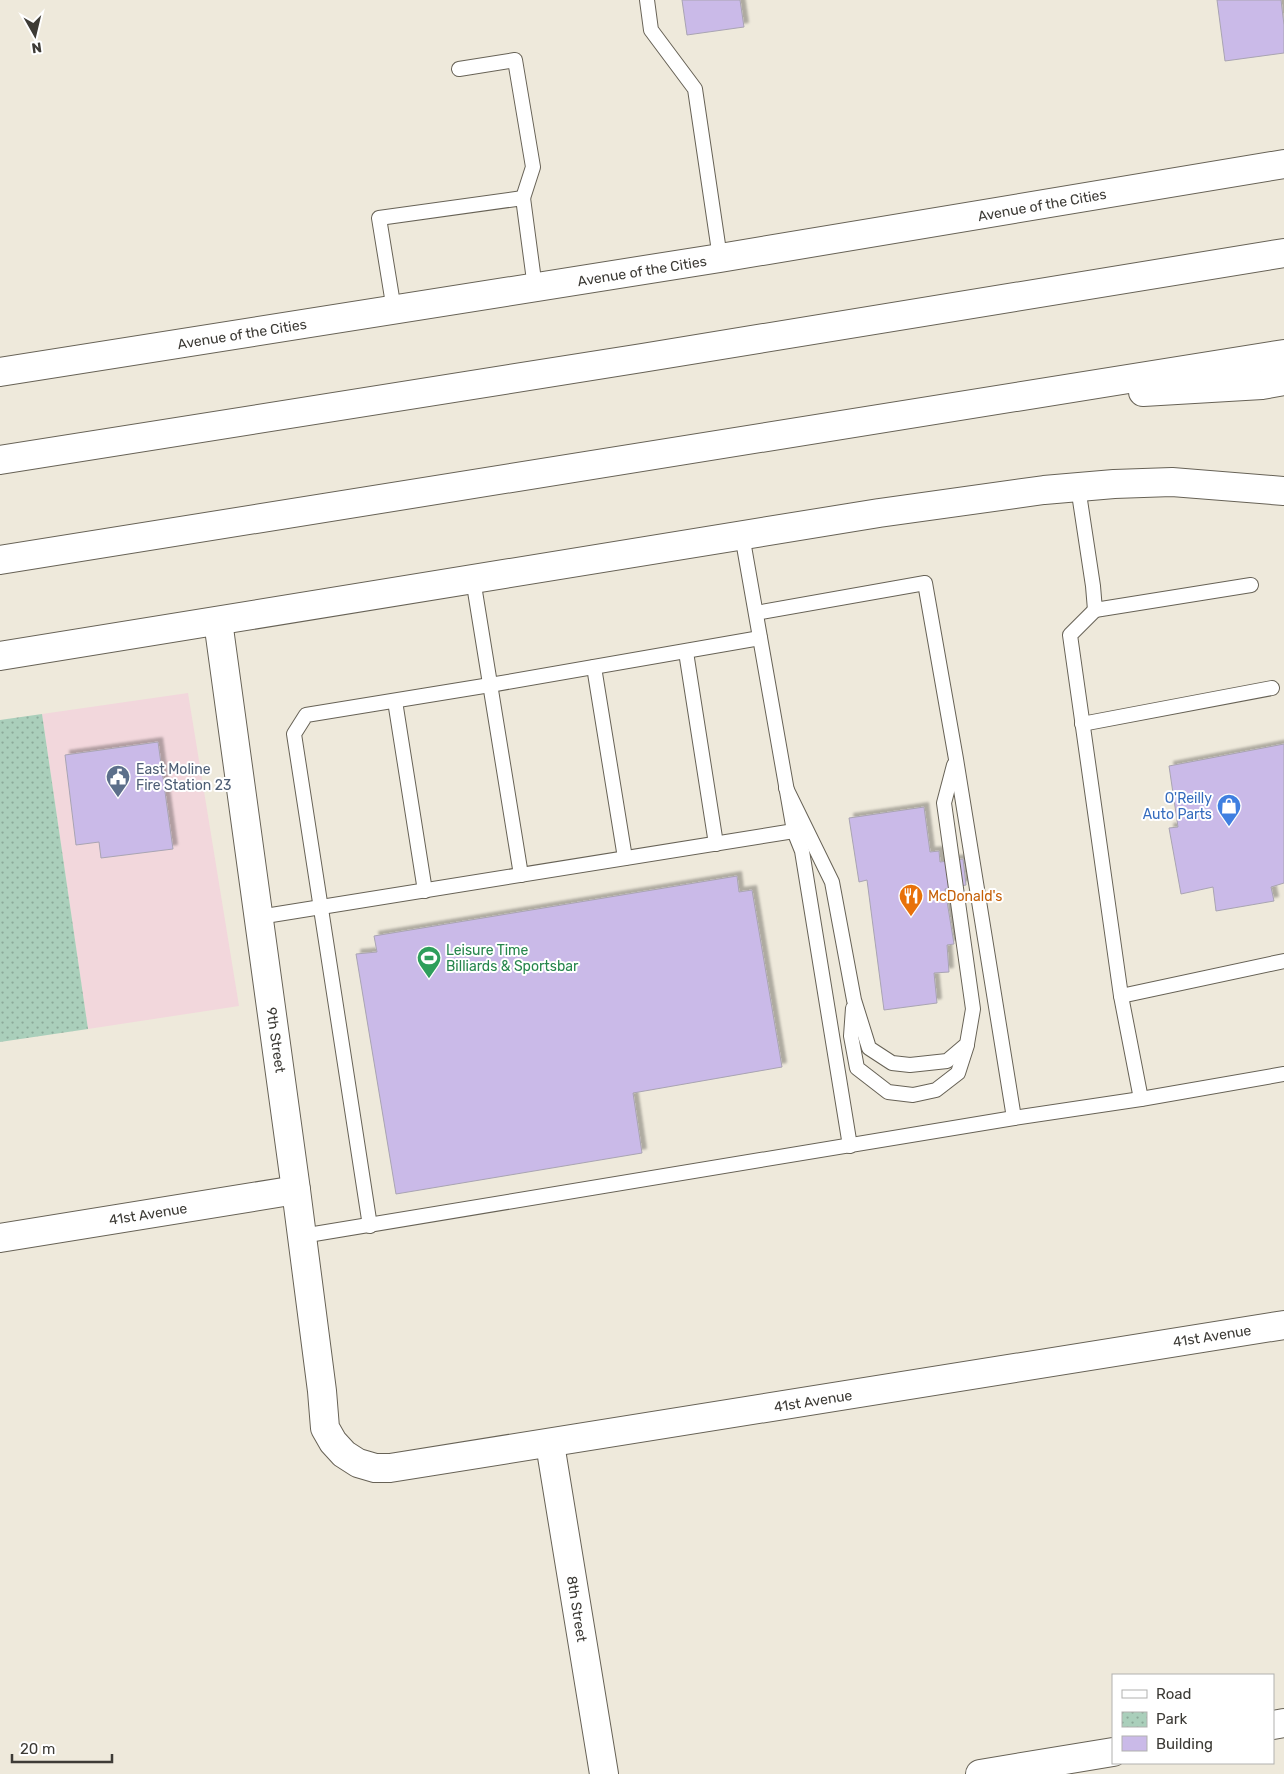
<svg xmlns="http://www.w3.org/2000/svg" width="1284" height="1774" font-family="Rubik,sans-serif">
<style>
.commercial{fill:#f2d7dc}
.park{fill:url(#park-dots)}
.building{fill:#cabae8;stroke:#a9a4b2;filter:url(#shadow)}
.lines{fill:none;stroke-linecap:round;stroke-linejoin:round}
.lane-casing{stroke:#676256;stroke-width:16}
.street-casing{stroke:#676256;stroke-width:30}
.secondary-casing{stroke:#676256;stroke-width:30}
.lane{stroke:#fff;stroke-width:14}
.street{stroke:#fff;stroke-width:28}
.secondary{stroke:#fff;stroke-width:28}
.labels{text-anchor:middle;stroke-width:4;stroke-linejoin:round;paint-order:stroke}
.street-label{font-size:14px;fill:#3d3b36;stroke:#fff}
.service-label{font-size:14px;fill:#4e5e75;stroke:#fff;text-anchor:start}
.shop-label{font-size:14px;fill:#366cbe;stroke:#fff;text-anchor:end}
.food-label{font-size:14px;fill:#c56008;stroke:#fff;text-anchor:start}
.leisure-label{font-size:14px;fill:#27864d;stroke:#fff;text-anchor:start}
</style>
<defs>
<pattern id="park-dots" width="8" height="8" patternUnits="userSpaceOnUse" patternTransform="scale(1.25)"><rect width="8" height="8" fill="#aacfbb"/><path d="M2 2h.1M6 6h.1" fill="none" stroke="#8ca999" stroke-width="1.8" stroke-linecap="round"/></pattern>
<filter id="shadow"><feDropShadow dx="4.5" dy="-4.5" stdDeviation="1" flood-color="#0004"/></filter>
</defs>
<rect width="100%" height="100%" fill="#eee9db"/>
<path class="commercial" d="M188 693 239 1006 88 1029 42 714Z"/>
<path class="park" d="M42 714 88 1029 0 1042V720Z"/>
<g class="building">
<path d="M682 0H740L744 27 687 35Z"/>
<path d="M1217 0H1281L1284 25V53L1225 61Z"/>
<path d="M158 742 173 849 101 858 99 842 76 845 65 755Z"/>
<path d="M1284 744V883L1271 887 1274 901 1216 911 1213 887 1181 894 1169 828 1178 827 1169 766Z"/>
<path d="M924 807 930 852 939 851 940 862 963 859 966 885 945 889 954 944 947 945 949 972 934 973 937 1003 884 1010 867 880 859 882 849 818Z"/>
<path d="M737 876 739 892 752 890 782 1067 633 1093 642 1153 396 1194 356 954 377 952 374 936Z"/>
</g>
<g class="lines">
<defs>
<g id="lane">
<path d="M647 0 651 30 695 89 720 258"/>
<path d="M459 69 515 60 533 167 523 198"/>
<path d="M394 310 379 218 523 198 535 288"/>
<path d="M1078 487 1093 586 1095 610 1251 585"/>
<path d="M742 535 794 831 802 851 850 1146"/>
<path d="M473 579 521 875"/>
<path d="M1095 610 1070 635 1121 996 1141 1099"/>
<path d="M756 613 925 583 956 759 1014 1118"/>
<path d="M686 652 716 844"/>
<path d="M594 667 625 858"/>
<path d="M395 701 425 891"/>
<path d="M1082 724 1272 688"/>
<path d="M786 788 832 882 854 1000 869 1048 892 1063 910 1065 947 1061 967 1044 973 1009 944 803 954 765"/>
<path d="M259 917 794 831"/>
<path d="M1121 996 1284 961"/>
<path d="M853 1008 851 1036 857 1068 888 1092 913 1095 936 1090 958 1073 967 1045"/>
<path d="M370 1226 294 734 306 715 490 685 760 638"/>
<path d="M302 1236 1014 1118 1141 1099 1284 1074"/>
</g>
<g id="street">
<path d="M218 621 296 1190 322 1391 325 1428 333 1442 344 1454 358 1463 375 1468H390L1284 1325"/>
<path d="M0 1238 296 1190"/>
<path d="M550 1444 604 1774"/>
<path d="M1273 1725 1284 1723"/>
<path d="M980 1774 1113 1752"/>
</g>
<g id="secondary">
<path d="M0 372 720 258 1284 164"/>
<path d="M1143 392 1262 385 1284 381"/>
<path d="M0 460 642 358 1284 253"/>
<path d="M0 560 1284 354"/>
<path d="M0 656 879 513 1044 490 1114 484 1172 482 1284 491"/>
</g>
</defs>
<use href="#lane" class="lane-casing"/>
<use href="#street" class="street-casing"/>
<use href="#secondary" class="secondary-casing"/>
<use href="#lane" class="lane"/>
<use href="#street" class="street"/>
<use href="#secondary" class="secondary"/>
</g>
<defs>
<symbol id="civic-pin" viewBox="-11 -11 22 30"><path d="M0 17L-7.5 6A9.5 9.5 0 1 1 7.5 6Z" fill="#5c6f8a" stroke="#fff"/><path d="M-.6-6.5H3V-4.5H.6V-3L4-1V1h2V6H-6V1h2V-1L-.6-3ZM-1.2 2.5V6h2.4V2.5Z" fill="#fff"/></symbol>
<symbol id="shop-pin" viewBox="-11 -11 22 30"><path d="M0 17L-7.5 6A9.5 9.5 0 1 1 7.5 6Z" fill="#3f7fe0" stroke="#fff"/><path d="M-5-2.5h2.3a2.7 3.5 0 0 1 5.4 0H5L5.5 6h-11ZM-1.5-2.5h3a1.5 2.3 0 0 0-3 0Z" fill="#fff"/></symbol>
<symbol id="restaurant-pin" viewBox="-11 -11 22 30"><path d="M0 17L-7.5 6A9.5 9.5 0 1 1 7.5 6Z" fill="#e8710a" stroke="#fff"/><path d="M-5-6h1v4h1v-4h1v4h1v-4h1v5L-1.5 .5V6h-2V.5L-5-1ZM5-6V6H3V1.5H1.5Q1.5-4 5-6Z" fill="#fff"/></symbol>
<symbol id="stadium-pin" viewBox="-11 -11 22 30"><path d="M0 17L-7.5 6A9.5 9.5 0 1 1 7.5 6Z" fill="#2e9e5b" stroke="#fff"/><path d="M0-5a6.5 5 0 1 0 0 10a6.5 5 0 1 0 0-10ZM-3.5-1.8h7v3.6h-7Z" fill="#fff"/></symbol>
</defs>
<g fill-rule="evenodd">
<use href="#civic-pin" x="104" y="763" width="28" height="38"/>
<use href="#shop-pin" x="1215" y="792" width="28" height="38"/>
<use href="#restaurant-pin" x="897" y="882" width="28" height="38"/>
<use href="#stadium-pin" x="415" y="944" width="28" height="38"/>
</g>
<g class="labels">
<g class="street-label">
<text transform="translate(1042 205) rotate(-10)" y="5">Avenue of the Cities</text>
<text transform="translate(642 271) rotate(-9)" y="5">Avenue of the Cities</text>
<text transform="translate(242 334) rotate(-9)" y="5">Avenue of the Cities</text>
<text transform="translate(276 1040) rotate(82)" y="5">9th Street</text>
<text transform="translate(148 1214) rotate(-9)" y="5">41st Avenue</text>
<text transform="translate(1212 1336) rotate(-9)" y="5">41st Avenue</text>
<text transform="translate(813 1401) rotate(-9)" y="5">41st Avenue</text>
<text transform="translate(577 1609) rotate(81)" y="5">8th Street</text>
</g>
<g class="service-label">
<text x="136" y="774">East Moline<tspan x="136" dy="16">Fire Station 23</tspan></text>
</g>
<g class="shop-label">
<text x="1212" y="803">O'Reilly<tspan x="1212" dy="16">Auto Parts</tspan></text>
</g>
<g class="food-label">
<text x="928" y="901">McDonald's</text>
</g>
<g class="leisure-label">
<text x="446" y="955">Leisure Time<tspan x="446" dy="16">Billiards &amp; Sportsbar</tspan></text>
</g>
</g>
<rect x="1112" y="1674" width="162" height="90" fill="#ffffff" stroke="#b1b1af"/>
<rect x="1122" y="1690" width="25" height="8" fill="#ffffff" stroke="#b1b1af"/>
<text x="1156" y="1699" font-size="15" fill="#3d3b36">Road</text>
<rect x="1122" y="1712" width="25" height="15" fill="url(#park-dots)" stroke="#b1b1af"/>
<text x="1156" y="1724" font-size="15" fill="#3d3b36">Park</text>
<rect x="1122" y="1736" width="25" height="15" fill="#cabae8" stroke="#b1b1af"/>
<text x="1156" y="1749" font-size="15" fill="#3d3b36">Building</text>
<g transform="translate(35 35) rotate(172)" stroke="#ffffff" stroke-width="4" paint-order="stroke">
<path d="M0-4L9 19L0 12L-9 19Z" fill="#3d3b36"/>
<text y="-8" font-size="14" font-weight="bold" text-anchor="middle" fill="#3d3b36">N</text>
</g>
<path d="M12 1754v8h100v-8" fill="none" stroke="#3d3b36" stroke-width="2.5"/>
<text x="20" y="1754" font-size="15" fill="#3d3b36" stroke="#ffffff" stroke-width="4" paint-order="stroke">20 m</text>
</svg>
